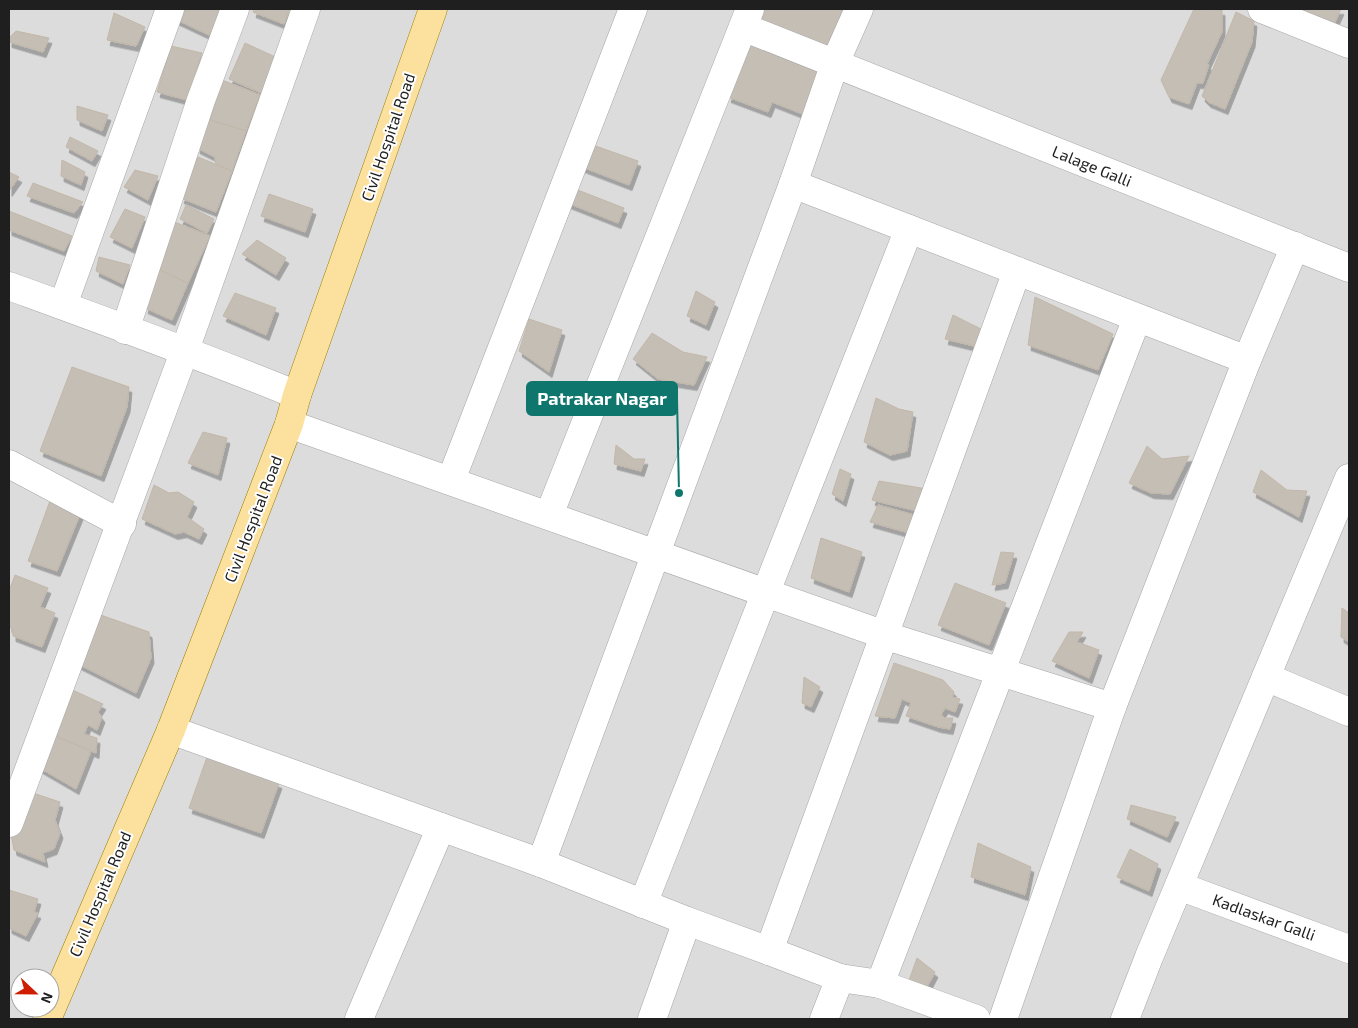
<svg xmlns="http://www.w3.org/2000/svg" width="1358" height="1028" font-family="'Exo 2',sans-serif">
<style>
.residential{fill:#dddcdc;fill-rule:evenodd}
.building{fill:#c5beb5;stroke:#c2b7a8;filter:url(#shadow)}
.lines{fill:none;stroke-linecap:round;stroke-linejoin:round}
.minor-casing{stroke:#a6a6a6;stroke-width:29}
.major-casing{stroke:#9a7d00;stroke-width:29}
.minor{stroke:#fff;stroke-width:28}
.major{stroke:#fce19e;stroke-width:28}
.labels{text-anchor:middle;stroke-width:4;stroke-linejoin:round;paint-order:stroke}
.street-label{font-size:16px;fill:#1f1f1f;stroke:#fff}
.leader{fill:none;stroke:#0f766e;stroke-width:2}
.callout-dot{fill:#0f766e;stroke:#fff;stroke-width:2}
.callout{fill:#0f766e;stroke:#0f766e;stroke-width:2}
.callout-label{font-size:18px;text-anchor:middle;font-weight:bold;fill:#fff}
</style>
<defs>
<filter id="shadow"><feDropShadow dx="3" dy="5.5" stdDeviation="0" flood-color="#0004"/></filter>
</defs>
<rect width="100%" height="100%" fill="#f0eee5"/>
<path class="residential" d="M9 9H1349V1019H9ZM20 978H50V1008H20Z"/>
<g class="building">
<path d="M181 9H226L209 35 175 19Z"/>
<path d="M254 9H290L284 24 253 12Z"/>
<path d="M764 9H842L847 11 828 57 756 28Z"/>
<path d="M1194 9 1222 10V32L1207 64 1209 65 1203 83H1197L1189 104 1169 97 1161 80Z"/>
<path d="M1275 9H1341L1330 33Z"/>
<path d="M1236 12 1254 21 1252 42 1225 109 1208 102 1202 96Z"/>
<path d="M114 13 145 27 136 46 107 40Z"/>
<path d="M16 31 49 38 43 52 9 42V38Z"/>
<path d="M750 40 826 62 805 115 772 102 768 112 728 97Z"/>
<path d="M245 43 282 60 266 95 229 79Z"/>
<path d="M171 46 202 53 187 100 157 92Z"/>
<path d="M222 80 260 95 246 131 210 120Z"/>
<path d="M77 106 108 115 102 131 77 120Z"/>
<path d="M203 120H210L246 131 232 171 216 165 215 157 197 148Z"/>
<path d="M70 137 98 151 92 161 66 147Z"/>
<path d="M590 144 638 161 629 185 582 167Z"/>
<path d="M198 157 232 171 216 212 181 198Z"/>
<path d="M62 160 85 172 81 185 61 176Z"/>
<path d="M135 170 158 176 148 200 124 187Z"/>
<path d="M9 172 19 177 9 191Z"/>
<path d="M33 183 83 202 74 213 27 196Z"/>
<path d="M570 187 624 208 618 223 565 202Z"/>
<path d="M269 194 313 209 305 232 261 216Z"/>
<path d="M186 205 214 219 207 233 180 219Z"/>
<path d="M125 209 145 217 132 248 110 237Z"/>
<path d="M9 211 72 236 64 251 9 230Z"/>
<path d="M172 221 210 236 188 283 155 268Z"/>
<path d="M257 240 286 258 276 275 242 254Z"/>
<path d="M99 257 130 265 123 284 96 271Z"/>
<path d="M155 268 188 283 172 320 145 308Z"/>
<path d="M696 291 715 302 706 325 687 316Z"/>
<path d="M235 293 276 308 266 335 223 316Z"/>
<path d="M1035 297 1113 334 1098 370 1028 345Z"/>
<path d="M953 315 985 331 978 347 945 339Z"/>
<path d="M529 319 562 330 549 372 519 351Z"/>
<path d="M652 333 683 352 707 357 694 385 658 379 633 359Z"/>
<path d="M72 367 129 387 127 407 101 476 40 451Z"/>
<path d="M876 398 899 409 913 412 907 451 890 455 864 442Z"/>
<path d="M203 432 227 438 218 475 188 463Z"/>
<path d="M616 445 634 459H645L641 471 614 464Z"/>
<path d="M1147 446 1162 459 1189 456 1170 494 1151 493 1129 483Z"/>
<path d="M840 469 851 474 843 501 832 494Z"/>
<path d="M1261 470 1287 490 1307 491 1299 517 1253 492Z"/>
<path d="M879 481 927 489 921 512 872 500Z"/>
<path d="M154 485 169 493 178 492 194 502 187 517 204 529 199 539 184 532 175 534 142 519Z"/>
<path d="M51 498 81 512 57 571 28 561Z"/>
<path d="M878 505 914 515 909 533 870 522Z"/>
<path d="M821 538 862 552 849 592 811 578Z"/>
<path d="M1001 552 1014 553 1005 583 992 585Z"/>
<path d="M15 575 48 588 40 607 55 613 42 647 13 636V629L9 627V591Z"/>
<path d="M955 583 1006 603 989 645 938 625Z"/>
<path d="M1342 608 1349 613V642L1341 637Z"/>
<path d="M95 613 149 632 151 658 136 693 78 664Z"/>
<path d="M1069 632H1083L1077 642 1099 650 1089 678 1052 661Z"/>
<path d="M894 663 943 680 954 692 952 697 960 699 955 712 945 708 941 715 945 718H953L950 729 938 727 906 716 911 703 902 699 895 718 875 716Z"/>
<path d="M804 677 820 687 811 707 802 703Z"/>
<path d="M66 687 103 704 98 712 102 717 97 730 88 725 84 734 97 738 96 753 59 738 51 726Z"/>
<path d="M51 726 59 738 91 751 76 789 38 767Z"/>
<path d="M207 757 279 783 261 833 189 808Z"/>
<path d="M27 791 60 802 55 820 60 833 54 849 43 853 45 862 14 850 10 829Z"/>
<path d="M1131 805 1176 817 1167 837 1127 819Z"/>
<path d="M978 843 1031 867 1025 895 971 877Z"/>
<path d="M1130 849 1158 864 1149 891 1117 877Z"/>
<path d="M9 890 38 899 34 912 38 913 26 936 9 928Z"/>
<path d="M917 958 935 972 925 991 907 986Z"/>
</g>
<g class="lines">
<defs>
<g id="minor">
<path d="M1262 9 1349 44"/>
<path d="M743 27 1349 268"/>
<path d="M793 184 1247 360"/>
<path d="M9 286C105 321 202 356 297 395"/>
<path d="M63 305 170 9"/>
<path d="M125 330 201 100 235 9"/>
<path d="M289 424 896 639 1112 707"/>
<path d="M9 464 122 524"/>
<path d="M451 480 633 9"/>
<path d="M549 515 750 9"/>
<path d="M1266 677 1349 712"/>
<path d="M171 730 541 863 687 921 769 951 1017 271"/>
<path d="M9 823 185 350 306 9"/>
<path d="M541 863 793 184 835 63 859 9"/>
<path d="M1179 886 1349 949"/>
<path d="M643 904 909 229"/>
<path d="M769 951 840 978"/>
<path d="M880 984 976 1019"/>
<path d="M359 1019 441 827"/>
<path d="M652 1019 687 921"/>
<path d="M824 1019 840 978 880 984 1137 318"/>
<path d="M1003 1019 1112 707 1247 360 1295 246"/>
<path d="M1125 1019 1149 957 1349 478"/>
</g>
<path id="major" d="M47 1019 171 730 289 424 297 395 433 9"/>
</defs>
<use href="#minor" class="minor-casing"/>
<use href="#major" class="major-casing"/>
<use href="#minor" class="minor"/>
<use href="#major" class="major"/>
</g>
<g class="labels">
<g class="street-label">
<text transform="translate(388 137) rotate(-71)" y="6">Civil Hospital Road</text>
<text transform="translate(1092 166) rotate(22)" y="6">Lalage Galli</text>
<text transform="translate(253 519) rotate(-69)" y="6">Civil Hospital Road</text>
<text transform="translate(100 894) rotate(-67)" y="6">Civil Hospital Road</text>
<text transform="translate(1264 917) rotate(20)" y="6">Kadlaskar Galli</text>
</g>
</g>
<path class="leader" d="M679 493L677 398"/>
<circle class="callout-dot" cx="679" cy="493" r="5"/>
<rect class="callout" x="527" y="382" width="150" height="33" rx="5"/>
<g class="callout-label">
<text x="602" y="405">Patrakar Nagar</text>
</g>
<rect width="1358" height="1028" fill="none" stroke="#1f1f1f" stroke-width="20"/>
<g transform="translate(35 993) rotate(112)"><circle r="24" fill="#ffffff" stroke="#a5a5a5"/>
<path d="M0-4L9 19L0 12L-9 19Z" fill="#ce1d00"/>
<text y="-8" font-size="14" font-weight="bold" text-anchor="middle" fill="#1f1f1f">N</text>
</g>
</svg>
